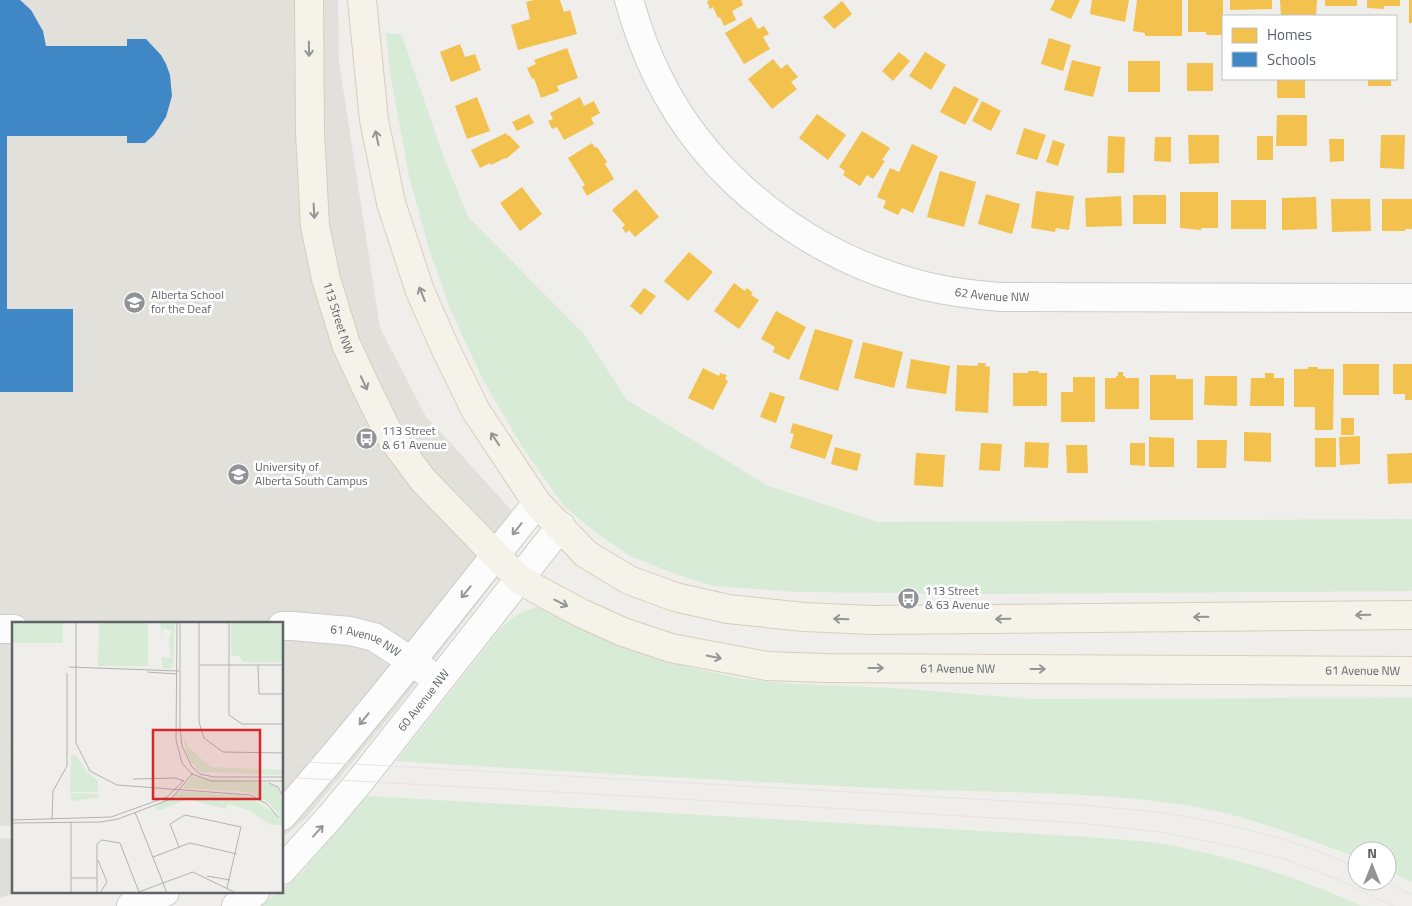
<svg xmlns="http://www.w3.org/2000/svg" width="1412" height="906" font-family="'Titillium Web',sans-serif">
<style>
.industrial{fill:#dfddda}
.education{fill:#e2e0da}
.green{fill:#d8ebd6}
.homes{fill:#f2c14e}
.schools{fill:#3f88c5}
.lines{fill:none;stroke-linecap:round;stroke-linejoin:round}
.minor-casing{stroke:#cbcccc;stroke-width:30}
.major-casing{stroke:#d7ceb8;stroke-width:30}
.minor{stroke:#fdfcfc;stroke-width:28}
.major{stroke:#f4f2e9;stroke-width:28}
.tram{stroke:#e4e4e4;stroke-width:1}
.oneway{stroke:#939595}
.oneway2{stroke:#96999c}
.labels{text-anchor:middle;stroke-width:5;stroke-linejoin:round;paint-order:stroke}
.street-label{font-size:12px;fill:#5f6368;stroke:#fff}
.poi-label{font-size:12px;fill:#5f6368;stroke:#fff;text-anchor:start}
.inset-road{fill:none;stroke:#b1b2b2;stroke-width:1}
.view{fill:#d62828;fill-opacity:0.15;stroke:#d62828;stroke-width:2.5}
.inset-edge{fill:none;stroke:#5f6368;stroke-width:2.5}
</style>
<rect width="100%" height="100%" fill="#efeeea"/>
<path class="industrial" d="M0 838 14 839V892H17L0 898Z"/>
<path class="education" d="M0 0H338L339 62 380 328 425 415 532 533 396 709 305 819 283 837 282 624H14V826H0Z"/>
<g class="green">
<path d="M386 33 402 35 441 150 468 217 583 333 627 400 768 486 878 522 1412 519V591L978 594 800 592 713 586 678 575 630 556 595 532 564 506 523 448 483 380 451 311 429 249 409 176 390 73Z"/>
<path d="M540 607H548L626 644 688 667 743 679 797 684 894 688 1031 699 1412 698V882L1387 870V851H1357V857C1301 837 1244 814 1185 805 1083 790 980 793 878 788 717 780 557 771 396 761L502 627C515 615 523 610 540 607Z"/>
<path d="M366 796 1090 837C1116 840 1147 840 1173 846 1237 858 1301 878 1361 906H261L278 892H282L283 889 301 873Z"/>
</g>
<g class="homes">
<path d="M534 0H560L564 12 570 10 577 34 518 50 511 25 530 19 526 2Z"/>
<path d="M709 0H741L743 5 732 11 736 20 724 26 720 17 718 18 713 7 710 9 707 2Z"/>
<path d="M1055 0H1080L1071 19 1050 10Z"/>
<path d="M1092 0H1129L1125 22 1090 14Z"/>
<path d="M1137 0H1182V36H1145V33L1133 31Z"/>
<path d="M1188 0H1223V35H1206V32H1188Z"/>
<path d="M1230 0H1272V9L1230 10Z"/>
<path d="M1280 0H1317L1316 16H1281Z"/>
<rect x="1325" y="0" width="32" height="6"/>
<path d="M1367 0H1400V6H1384V9L1367 8Z"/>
<rect x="1409" y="0" width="3" height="23"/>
<path d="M842 1 852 14 834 29 823 17Z"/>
<path d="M751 17 758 29 764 26 769 34 763 37 770 49 744 64 725 33Z"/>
<path d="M1049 38 1071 45 1063 71 1041 64Z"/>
<path d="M460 44 465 57 475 54 481 70 451 82 440 52Z"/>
<path d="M567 48 578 78 557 86 559 91 541 98 534 78 532 79 527 68 536 64 534 60Z"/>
<path d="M899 52 910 61 893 81 882 71Z"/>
<path d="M925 52 946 65 931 90 909 76Z"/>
<path d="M773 59 781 69 787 64 798 77 791 82 797 89 772 109 748 79Z"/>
<path d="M1072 60 1101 67 1093 97 1064 90Z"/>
<rect x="1128" y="61" width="32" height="31"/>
<rect x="1187" y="63" width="26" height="28"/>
<rect x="1277" y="79" width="28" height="19"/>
<rect x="1368" y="79" width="23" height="7"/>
<path d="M954 86 979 99 965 125 940 112Z"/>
<path d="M477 97 490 131 467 139 455 106Z"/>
<path d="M580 97 584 106 594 101 600 113 591 118 594 124 564 140 557 127 552 129 548 121 553 119 550 113Z"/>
<path d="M982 101 1001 111 991 131 972 121Z"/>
<path d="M529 114 534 123 517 131 512 122Z"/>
<path d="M817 114 846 135 828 160 799 138Z"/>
<path d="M1277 115H1307V146H1276Z"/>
<path d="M1024 128 1046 135 1037 160 1016 154Z"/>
<path d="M862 131 890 148 882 160 885 161 873 179 867 175 860 186 843 175 845 171 839 167Z"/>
<path d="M506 133 508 136 509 135 520 147 506 159 505 158 491 165 490 163 480 168 471 150Z"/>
<path d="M1188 135H1219V163L1189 164Z"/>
<path d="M1381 135H1405L1404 169 1380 168Z"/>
<path d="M1108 136 1125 137 1124 173H1107Z"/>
<rect x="1257" y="136" width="16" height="24"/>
<path d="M1155 137H1171V162L1154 161Z"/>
<path d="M1329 139H1344V161L1330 162Z"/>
<path d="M1053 140 1065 144 1058 166 1046 162Z"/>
<path d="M592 143 595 148 597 147 607 162 605 164 614 179 587 196 582 187 585 185 568 158Z"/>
<path d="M912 144 938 156 913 213 902 208 898 215 883 208 886 201 877 197 890 168 899 172Z"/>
<path d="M940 171 976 182 964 227 927 217Z"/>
<path d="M522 187 542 214 520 231 500 203Z"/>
<path d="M636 189 659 217 635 237 629 230 626 233 622 228 625 225 612 210Z"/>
<path d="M1036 191 1074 196 1069 230 1056 228 1055 232 1031 228Z"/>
<path d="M1180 192H1218V228H1201V230L1180 228Z"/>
<path d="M986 194 1020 204 1012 234 978 224Z"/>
<rect x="1133" y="195" width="33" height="29"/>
<path d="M1121 196 1122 226 1086 227 1085 198Z"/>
<path d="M1316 197 1317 229 1282 230V198Z"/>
<path d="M1331 199H1370L1371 231 1332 232Z"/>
<path d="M1382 199H1412V229H1405V231H1382Z"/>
<rect x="1231" y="200" width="35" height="29"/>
<path d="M689 252 713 272 688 301 664 281Z"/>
<path d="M734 283 745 291 747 288 753 293 751 295 759 300 739 329 714 311Z"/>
<path d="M644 288 656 296 641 315 630 306Z"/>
<path d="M776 311 806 327 789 360 773 352 775 347 761 339Z"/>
<path d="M815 329 853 340 838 391 799 379Z"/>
<path d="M863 342 903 352 894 388 854 378Z"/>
<path d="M911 359 950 366 946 394 906 388Z"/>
<path d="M978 363H986L985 366 990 367 988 413 955 411 957 365 977 366Z"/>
<rect x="1343" y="364" width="36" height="31"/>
<path d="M1393 364H1412V400H1405V394H1393Z"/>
<path d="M1308 367H1318V369H1334L1333 430H1315V407H1294V369H1308Z"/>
<path d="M703 368 719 376 720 373 727 375 725 379 728 381 713 410 688 398Z"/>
<path d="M1028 371H1039V373H1047V406H1013V373H1028Z"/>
<path d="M1118 372H1123V376H1125V378H1139V409H1105V378H1116V376H1118Z"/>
<path d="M1265 373H1274V378H1284V406H1250L1251 378H1265Z"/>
<path d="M1150 375H1176V379H1193V420H1150Z"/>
<path d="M1205 376H1237V406L1204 405Z"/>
<path d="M1073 377H1095V422H1061V392H1073Z"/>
<path d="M770 392 785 397 776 423 760 417Z"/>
<rect x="1341" y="418" width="13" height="17"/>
<path d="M793 423 833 435 825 459 790 448 794 434 790 433Z"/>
<path d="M1244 432 1271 433V462L1244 461Z"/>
<path d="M1360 436V464L1340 465 1339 437Z"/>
<path d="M1149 437 1174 438V467H1149Z"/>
<rect x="1315" y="438" width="21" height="29"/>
<path d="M1197 440H1227L1226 468H1197Z"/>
<path d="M1025 442 1049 443 1048 468 1024 467Z"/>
<path d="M981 443 1002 444 1000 471 979 470Z"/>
<path d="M1130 443H1145V466L1130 465Z"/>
<path d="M1066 445H1087L1088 473H1067Z"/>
<path d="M835 447 861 454 857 471 831 464Z"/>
<path d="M916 453 945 455 943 487 914 485Z"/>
<path d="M1412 453V483L1388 484 1387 454Z"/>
</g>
<path class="schools" d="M0 0H20L31 10 43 31 46 46H127V39H146L161 55 166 64 170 75 172 96 166 117 154 135 145 143H127V136H7V309H73V392H0Z"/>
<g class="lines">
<defs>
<g id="minor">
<path id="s1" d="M629 0C636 25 645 51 657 75 708 181 812 258 925 286 950 292 975 295 1000 297L1412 298"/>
<path id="s2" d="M282 626H292L350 631 374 637 411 661 425 671"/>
<path d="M0 629H14"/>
<path d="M282 816C371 715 453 608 537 503"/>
<path id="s3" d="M282 870 330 817 360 781 561 526"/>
<path d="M131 906 165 892"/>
<path d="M236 906 255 892"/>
</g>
<g id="major">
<path id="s4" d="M309 0 310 132 315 226 326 279 346 344 365 385 389 434 423 480 519 579 547 595 583 614 623 632 671 648 767 666 825 668 1412 671"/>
<path d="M362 0 374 120 391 203 420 291 446 350 476 411 537 503 586 554 629 580 675 597 728 609 804 617 871 620 1412 615"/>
</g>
</defs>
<use href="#minor" class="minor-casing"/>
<use href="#major" class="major-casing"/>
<use href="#minor" class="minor"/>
<use href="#major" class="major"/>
<g class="tram">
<path d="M0 745 14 746"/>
<path d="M0 761 14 762"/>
<path d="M282 761 372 765 1080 805C1108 808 1136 809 1163 813 1229 823 1297 839 1357 868"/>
<path d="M282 777 629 796 1079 823 1160 832 1222 844 1282 858 1342 881 1393 906"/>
<path d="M1384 881 1412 895"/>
</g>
</g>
<defs><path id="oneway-shaft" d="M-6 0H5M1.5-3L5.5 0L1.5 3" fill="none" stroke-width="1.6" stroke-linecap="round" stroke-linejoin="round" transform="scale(1.25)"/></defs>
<g class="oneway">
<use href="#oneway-shaft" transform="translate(309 49) rotate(89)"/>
<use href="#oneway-shaft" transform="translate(377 138) rotate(-102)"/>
<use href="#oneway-shaft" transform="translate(314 211) rotate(87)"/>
<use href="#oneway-shaft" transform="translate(422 294) rotate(-112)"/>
<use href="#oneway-shaft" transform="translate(364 383) rotate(65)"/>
<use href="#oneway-shaft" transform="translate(495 439) rotate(-124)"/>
<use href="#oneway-shaft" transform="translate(561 603) rotate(27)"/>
<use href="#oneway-shaft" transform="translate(1363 615) rotate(179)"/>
<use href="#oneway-shaft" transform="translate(1201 617) rotate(179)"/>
<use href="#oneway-shaft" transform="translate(841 619) rotate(-178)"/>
<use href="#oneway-shaft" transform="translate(1003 619) rotate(179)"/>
<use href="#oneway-shaft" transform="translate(714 657) rotate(11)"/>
<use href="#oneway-shaft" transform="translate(876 668)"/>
<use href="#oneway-shaft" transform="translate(1038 669)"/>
</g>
<g class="oneway2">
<use href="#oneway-shaft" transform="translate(517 529) rotate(129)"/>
<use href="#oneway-shaft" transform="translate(466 592) rotate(129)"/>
<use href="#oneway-shaft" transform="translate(364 719) rotate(129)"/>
<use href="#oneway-shaft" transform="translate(318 831) rotate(-48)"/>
</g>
<defs>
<symbol id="school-disc" viewBox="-11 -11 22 22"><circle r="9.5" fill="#919496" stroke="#fff"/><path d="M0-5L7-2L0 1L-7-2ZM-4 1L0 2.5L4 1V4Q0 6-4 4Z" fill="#fff"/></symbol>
<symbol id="bus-disc" viewBox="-11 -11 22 22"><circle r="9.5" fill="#919496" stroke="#fff"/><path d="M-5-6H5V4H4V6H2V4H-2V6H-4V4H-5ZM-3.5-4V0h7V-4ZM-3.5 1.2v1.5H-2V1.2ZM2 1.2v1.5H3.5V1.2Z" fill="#fff"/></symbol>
<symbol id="university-disc" viewBox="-11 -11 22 22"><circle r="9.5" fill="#919496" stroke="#fff"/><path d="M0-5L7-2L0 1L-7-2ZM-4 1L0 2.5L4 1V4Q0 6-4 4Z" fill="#fff"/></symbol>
</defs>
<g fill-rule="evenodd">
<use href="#school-disc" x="122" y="290" width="25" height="25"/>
<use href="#bus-disc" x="354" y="426" width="25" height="25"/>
<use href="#university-disc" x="226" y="462" width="25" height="25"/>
<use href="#bus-disc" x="896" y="586" width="25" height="25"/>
</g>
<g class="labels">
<g class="street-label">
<text dy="4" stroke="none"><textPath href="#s1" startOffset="500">62 Avenue NW</textPath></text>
<text dy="4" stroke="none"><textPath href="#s4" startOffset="321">113 Street NW</textPath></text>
<text dy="4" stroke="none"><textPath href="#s2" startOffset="86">61 Avenue NW</textPath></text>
<text dy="4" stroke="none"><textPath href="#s4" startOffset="1099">61 Avenue NW</textPath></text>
<text dy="4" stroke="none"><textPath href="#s4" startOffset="1504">61 Avenue NW</textPath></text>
<text dy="4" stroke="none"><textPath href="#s3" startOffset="221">60 Avenue NW</textPath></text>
</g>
<g class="poi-label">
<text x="151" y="299">Alberta School<tspan x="151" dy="14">for the Deaf</tspan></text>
<text x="382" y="435">113 Street<tspan x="382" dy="14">&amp; 61 Avenue</tspan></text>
<text x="255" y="471">University of<tspan x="255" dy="14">Alberta South Campus</tspan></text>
<text x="925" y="595">113 Street<tspan x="925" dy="14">&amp; 63 Avenue</tspan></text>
</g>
</g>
<g transform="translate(12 622)">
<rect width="271" height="271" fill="#efeeea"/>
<path d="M0 0H51V21H0ZM87 0H136V44H86ZM148 0H163L161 44 158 47 150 46 149 35 159 36 157 17 160 9 151 6 150 18ZM229 0 271 2V40H231L227 34 219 33V2ZM170 111 176 125 199 145 271 148V153L189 150 177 137ZM64 133 73 148 86 159V170H58L59 134ZM180 155 256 161 265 165 270 177 271 203H259L237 188 216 182 214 187 176 177 146 189 143 185 169 169 235 174 269 195 257 181 235 170 171 166ZM58 171 87 172V175L60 179Z" fill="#d8ebd6"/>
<path class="inset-road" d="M64 0V121L78 149 105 163 238 173 255 182 266 195M165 0 164 118 170 141 180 152 199 159H272M168 0V106L170 124 180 145 188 152 202 155H272M187 0V100L192 116 211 130 272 131M217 0V93L230 102H272M188 43H272M246 43 247 72H272M57 45 167 49M135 50 165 52M121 157 163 156 172 159M257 161 266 165 272 177M123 190 155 271M0 198 99 195 155 175 172 158M40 198 41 169 55 144V51M0 201 89 200 106 197 159 177 181 151M167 225 158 202 173 193 229 205 215 266M141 235 178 221 225 232M86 238 95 260 88 271M195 254 218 258M59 256H85M59 271V200M85 271V222L90 218 108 221 127 270M124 271 181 250 224 271"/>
<path class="view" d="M141 108H248V177H141Z"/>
<rect width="271" height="271" class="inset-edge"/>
</g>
<rect x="1222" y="15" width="175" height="65" fill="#ffffff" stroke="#bfc1c3"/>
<rect x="1232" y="28" width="25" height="15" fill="#f2c14e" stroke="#bfc1c3"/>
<text x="1267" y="40" font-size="15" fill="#5f6368">Homes</text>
<rect x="1232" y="52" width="25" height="15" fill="#3f88c5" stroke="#bfc1c3"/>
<text x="1267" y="65" font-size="15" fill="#5f6368">Schools</text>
<g transform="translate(1372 866)"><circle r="24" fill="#ffffff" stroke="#bfc1c3"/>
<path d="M0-4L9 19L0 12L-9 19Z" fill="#919496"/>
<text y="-8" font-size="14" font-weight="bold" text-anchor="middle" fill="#5f6368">N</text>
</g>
</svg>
